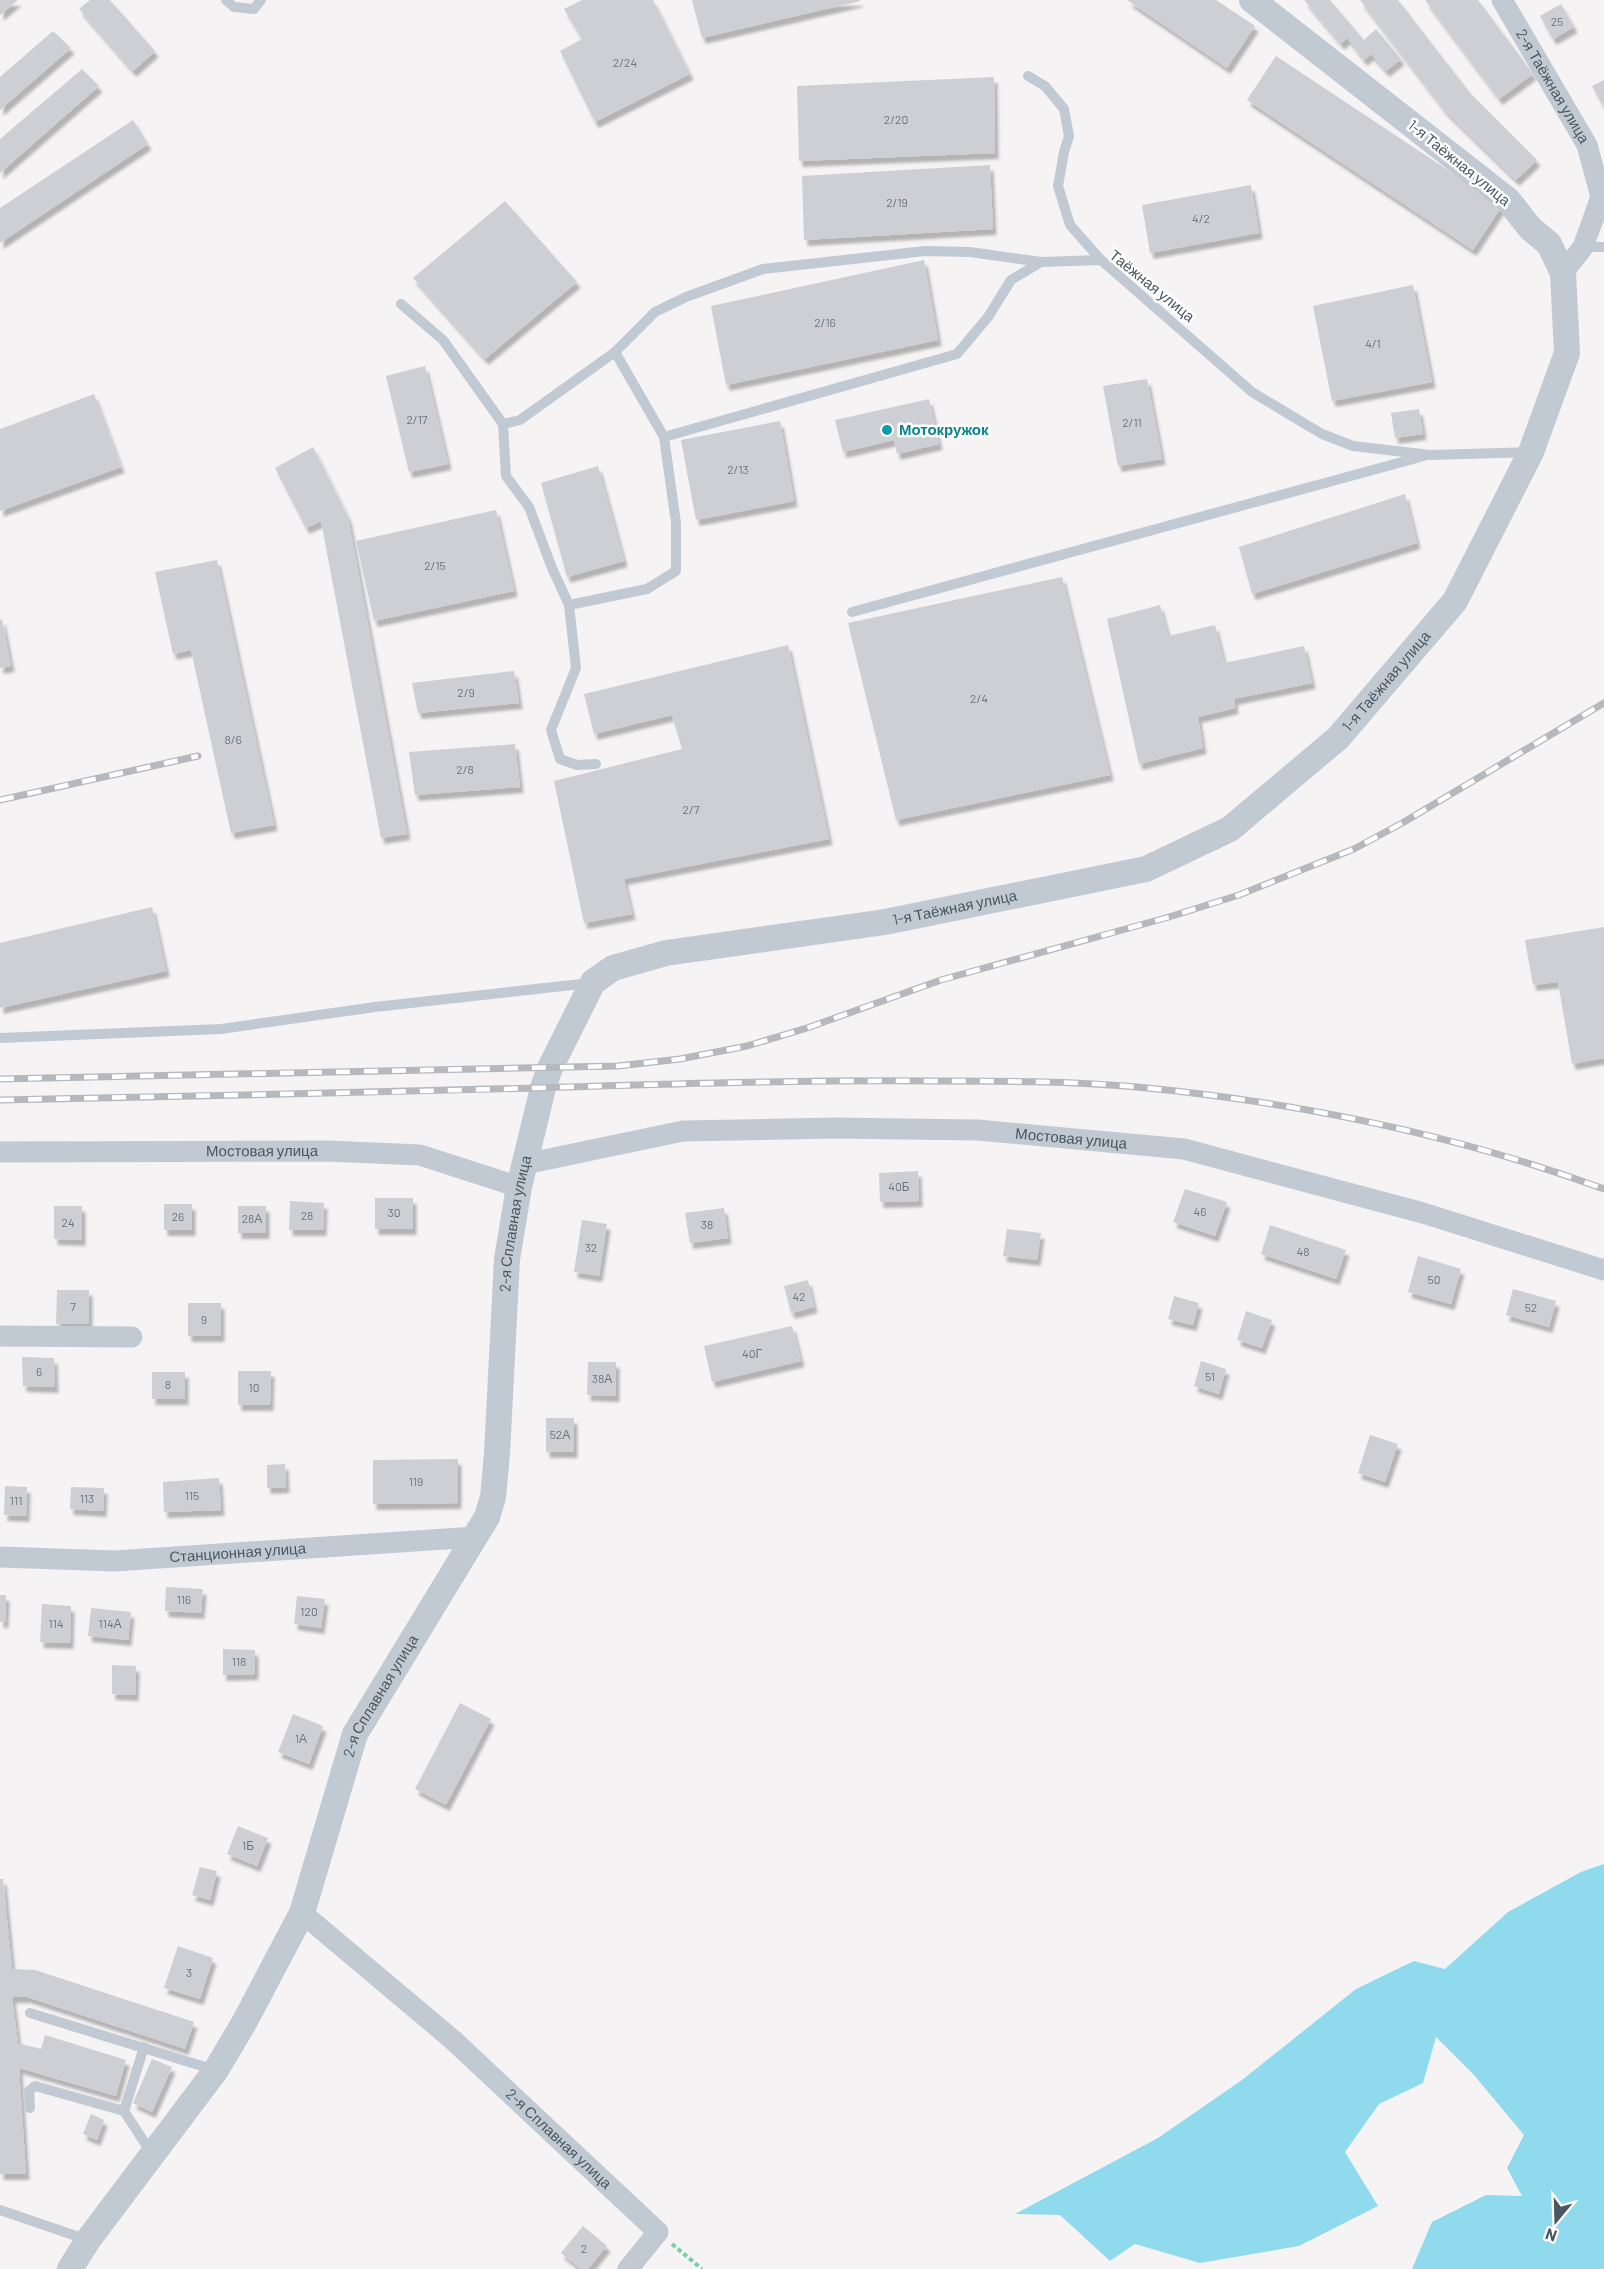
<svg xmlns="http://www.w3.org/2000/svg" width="1604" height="2269" font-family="Barlow,sans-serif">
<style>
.water{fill:#90daee}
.building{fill:#cdcfd5;filter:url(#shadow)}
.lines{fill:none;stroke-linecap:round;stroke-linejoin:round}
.path{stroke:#7ad0a6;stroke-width:4;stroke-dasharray:4.5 3;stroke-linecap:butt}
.service{stroke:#c1cad2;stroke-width:10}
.minor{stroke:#c1cad2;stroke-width:21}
.tertiary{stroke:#c1cad2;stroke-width:26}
.rail-casing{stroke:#b5b8bd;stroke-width:7}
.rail{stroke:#fff;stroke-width:4.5;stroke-dasharray:14;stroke-linecap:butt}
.culture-dot{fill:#0f9aa8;stroke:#fff;stroke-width:2}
.labels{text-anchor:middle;stroke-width:5;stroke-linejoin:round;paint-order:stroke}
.number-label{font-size:12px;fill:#6b747e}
.street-label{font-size:15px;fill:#4a5661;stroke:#fff}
.culture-label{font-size:15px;font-weight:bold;fill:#0d838f;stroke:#fff;text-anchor:start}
</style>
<defs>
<filter id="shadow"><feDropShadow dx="3.5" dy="6" stdDeviation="1.5" flood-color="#0004"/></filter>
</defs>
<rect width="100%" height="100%" fill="#f5f3f3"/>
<path class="water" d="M1604 1864V2269H1412L1432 2222 1486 2195 1522 2196 1507 2168 1524 2135 1474 2075 1436 2037 1423 2083 1379 2104 1345 2152 1378 2206 1299 2246 1200 2263 1135 2244 1110 2261 1060 2215 1015 2214 1158 2138 1242 2080 1356 1989 1414 1961 1445 1969 1508 1912 1581 1872Z"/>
<g class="building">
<path d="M0 0H18L0 15Z"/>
<path d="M90 0H110L155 51 133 71 79 9Z"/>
<path d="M582 0H653L690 74 595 122 560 51 582 39 564 9Z"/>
<path d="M692 0H860V1L702 38Z"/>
<path d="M1127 0H1216L1255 26 1227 68Z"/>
<path d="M1304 0H1330L1364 40 1376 29 1401 59 1386 71 1371 54 1364 60 1347 38 1341 44Z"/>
<path d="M1360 0H1398L1470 93 1537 160 1516 180 1445 111Z"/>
<path d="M1425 0H1478L1533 74 1499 99Z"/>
<path d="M1561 4 1574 27 1553 39 1540 16Z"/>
<path d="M53 31 71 48 0 110V77Z"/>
<path d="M1276 56 1502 206 1473 250 1247 100Z"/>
<path d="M82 69 99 86 0 173V139Z"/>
<path d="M994 77 995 153 799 161 797 86Z"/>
<path d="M1604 80V107L1592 86Z"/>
<path d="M133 120 148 144 0 243V208Z"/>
<path d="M990 165 993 229 804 240 802 176Z"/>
<path d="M1251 185 1259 233 1150 253 1142 205Z"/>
<path d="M505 201 577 282 485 359 413 278Z"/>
<path d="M924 260 938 340 726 385 711 306Z"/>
<path d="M1413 285 1432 382 1332 401 1313 306Z"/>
<path d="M425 366 448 464 409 472 386 376Z"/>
<path d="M1147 379 1162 459 1118 466 1103 386Z"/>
<path d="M94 394 121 467 0 511V429Z"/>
<path d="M929 399 939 444 897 454 894 440 843 452 835 420Z"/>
<path d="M1419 409 1423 434 1395 438 1391 413Z"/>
<path d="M780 421 794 501 696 520 681 440Z"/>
<path d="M313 447 348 517 407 834 381 838 321 521 306 528 275 468Z"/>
<path d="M598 466 624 561 567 577 541 483Z"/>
<path d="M1405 494 1417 543 1252 594 1239 547Z"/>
<path d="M496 510 514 591 374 621 356 541Z"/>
<path d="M217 560 274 825 231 833 191 650 173 654 155 572Z"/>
<path d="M1062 577 1110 775 896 820 848 623Z"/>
<path d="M1160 605 1168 636 1215 625 1224 663 1304 646 1312 683 1234 699 1235 708 1198 717 1203 748 1139 764 1107 619Z"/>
<path d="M2 619 11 666 0 668V620Z"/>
<path d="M788 645 829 839 624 879 632 914 584 923 554 781 682 749 672 715 594 734 584 694Z"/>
<path d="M514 671 519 703 418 713 412 683Z"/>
<path d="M515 744 520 787 415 795 409 752Z"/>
<path d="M152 907 166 971 0 1008V943Z"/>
<path d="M1604 927V1058L1572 1064 1558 982 1533 985 1525 940Z"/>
<path d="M918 1171 919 1201 880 1202 879 1173Z"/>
<path d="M1185 1189 1227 1202 1215 1236 1173 1222Z"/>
<rect x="375" y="1198" width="38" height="31"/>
<path d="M290 1201 324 1203 323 1230H289Z"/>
<rect x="164" y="1204" width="28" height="26"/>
<path d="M54 1206H82V1240L54 1239Z"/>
<rect x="238" y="1206" width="28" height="27"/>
<path d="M724 1208 728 1238 690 1243 685 1213Z"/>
<path d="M582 1220 607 1224 599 1276 574 1272Z"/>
<path d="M1270 1225 1346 1250 1336 1279 1261 1254Z"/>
<path d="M1007 1229 1041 1233 1037 1260 1003 1256Z"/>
<path d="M1418 1256 1461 1269 1451 1304 1408 1292Z"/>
<path d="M808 1280 814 1307 791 1313 784 1286Z"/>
<path d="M1513 1289 1556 1301 1549 1327 1506 1315Z"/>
<path d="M57 1290H89V1324H56Z"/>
<path d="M1174 1296 1199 1303 1193 1325 1168 1319Z"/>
<rect x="188" y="1303" width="33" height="33"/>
<path d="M1246 1311 1272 1320 1262 1348 1237 1340Z"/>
<path d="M792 1326 801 1361 712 1382 704 1346Z"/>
<path d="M22 1357 54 1358 55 1387 23 1386Z"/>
<path d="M1201 1361 1226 1369 1219 1394 1194 1386Z"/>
<path d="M588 1362H616V1396L587 1395Z"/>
<path d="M238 1371H271L270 1405H238Z"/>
<rect x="152" y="1372" width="33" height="27"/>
<rect x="546" y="1418" width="28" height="34"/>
<path d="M1370 1435 1398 1444 1385 1482 1358 1473Z"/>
<path d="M458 1459V1503L373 1504V1460Z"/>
<path d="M285 1464 286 1487 267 1488V1465Z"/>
<path d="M219 1478 221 1510 164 1512 163 1482Z"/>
<path d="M5 1486 27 1487 26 1516 4 1515Z"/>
<path d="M71 1487 104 1488 103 1511 70 1509Z"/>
<path d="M166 1587 203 1589 201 1613 165 1611Z"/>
<path d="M0 1595H6L5 1622H0Z"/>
<path d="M297 1596 325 1599 321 1628 294 1624Z"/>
<path d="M42 1604 71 1606 70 1643 40 1642Z"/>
<path d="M91 1608 131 1612 128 1640 88 1636Z"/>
<path d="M223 1649 255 1650V1674L223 1675Z"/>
<path d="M112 1665 136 1666 135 1695 112 1694Z"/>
<path d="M460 1703 491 1719 446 1805 415 1789Z"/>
<path d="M293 1714 323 1726 309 1764 278 1752Z"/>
<path d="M238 1826 268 1838 257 1866 227 1854Z"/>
<path d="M200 1867 217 1871 210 1900 192 1895Z"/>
<path d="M0 1879H3L12 1969 35 1970 194 2022 185 2049 27 1997H12L18 2043 41 2049 45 2035 126 2060 116 2096 19 2068 26 2174H0Z"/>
<path d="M178 1946 213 1958 200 1999 164 1988Z"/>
<path d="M152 2059 172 2067 152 2112 133 2103Z"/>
<path d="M91 2114 104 2120 97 2140 83 2134Z"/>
<path d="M583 2226 607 2246 588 2269H581L561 2253Z"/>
</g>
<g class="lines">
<path class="path" d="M672 2244 702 2269"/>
<g class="service">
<path d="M226 0 234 7 254 9 261 0"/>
<path d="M1028 76 1045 86 1064 109 1069 136 1064 152 1058 186 1070 225 1101 260"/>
<path d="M1583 247H1604"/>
<path d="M401 304 443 340 503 424 520 420 615 352 655 312 686 297 763 269 925 251 970 252 1041 262"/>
<path d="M503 424 506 476 529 507 552 568 569 605 576 668 551 730 560 759 577 765 596 764"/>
<path d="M664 437 957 354 988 317 1011 280 1041 262 1101 260 1252 392 1322 434 1353 446 1430 455 1531 452"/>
<path d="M569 605 647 589 676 571V523L664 437 615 352"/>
<path d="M852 612 1424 456"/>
<path d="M0 1038 221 1029 375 1007 590 983"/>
<path d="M30 2013 215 2070"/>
<path d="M30 2108 29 2091 35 2086 124 2111 152 2154"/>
<path d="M124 2111 144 2047"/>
<path d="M0 2210 88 2240"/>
</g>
<g class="minor">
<path id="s1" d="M1502 0 1587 145 1601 197 1583 247 1563 273"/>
<path id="s2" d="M0 1152 326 1151 420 1155 519 1187"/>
<path id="s3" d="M525 1164 683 1131 834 1128 977 1130 1184 1149 1423 1213 1604 1270"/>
<path d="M0 1336 132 1337"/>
<path id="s4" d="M0 1557 115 1561 475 1537"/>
<path id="s5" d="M302 1913 453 2040 658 2232 628 2269"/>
</g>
<path class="tertiary" id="s6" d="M70 2269 88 2240 216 2070 245 2021 302 1913 355 1734 487 1517 493 1497 497 1454 507 1259 519 1187 543 1088 550 1068 593 982 613 968 666 953 885 922 1146 869 1230 829 1338 738 1455 601 1531 452 1567 353 1563 273 1549 244 1530 228 1508 200 1252 0"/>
<defs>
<g id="rail">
<path d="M0 800 198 756"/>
<path d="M0 1079 618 1066 680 1059 747 1046 807 1028 941 980 1169 917 1239 895 1354 849 1404 822 1604 703"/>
<path d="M0 1100C179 1096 357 1093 536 1088 669 1084 801 1080 934 1081 1002 1081 1070 1081 1137 1087 1296 1102 1454 1134 1604 1189"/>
</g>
</defs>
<use href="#rail" class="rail-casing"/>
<use href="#rail" class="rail"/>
</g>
<circle class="culture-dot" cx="887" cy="430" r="6"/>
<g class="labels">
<g class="number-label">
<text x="1557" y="26">25</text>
<text x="625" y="67">2/24</text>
<text x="896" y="124">2/20</text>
<text x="897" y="207">2/19</text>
<text x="1201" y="223">4/2</text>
<text x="825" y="327">2/16</text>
<text x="1373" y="348">4/1</text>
<text x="417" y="424">2/17</text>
<text x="1132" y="427">2/11</text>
<text x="738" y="474">2/13</text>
<text x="435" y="570">2/15</text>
<text x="466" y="697">2/9</text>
<text x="979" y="703">2/4</text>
<text x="233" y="744">8/6</text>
<text x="465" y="774">2/8</text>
<text x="691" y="814">2/7</text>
<text x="899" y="1191">40Б</text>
<text x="1200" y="1216">46</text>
<text x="394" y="1217">30</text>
<text x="307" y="1220">28</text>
<text x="178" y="1221">26</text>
<text x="252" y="1223">28А</text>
<text x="68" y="1227">24</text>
<text x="707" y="1229">38</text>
<text x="591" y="1252">32</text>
<text x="1303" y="1256">48</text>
<text x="1434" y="1284">50</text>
<text x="799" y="1301">42</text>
<text x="73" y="1311">7</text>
<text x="1531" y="1312">52</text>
<text x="204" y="1324">9</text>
<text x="752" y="1358">40Г</text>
<text x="39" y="1376">6</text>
<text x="1210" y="1381">51</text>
<text x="602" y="1383">38А</text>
<text x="168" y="1389">8</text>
<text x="254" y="1392">10</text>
<text x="560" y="1439">52А</text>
<text x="416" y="1486">119</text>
<text x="192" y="1500">115</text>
<text x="87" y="1503">113</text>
<text x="16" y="1505">111</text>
<text x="184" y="1604">116</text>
<text x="309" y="1616">120</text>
<text x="56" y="1628">114</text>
<text x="110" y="1628">114А</text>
<text x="239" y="1666">118</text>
<text x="301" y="1743">1А</text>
<text x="248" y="1850">1Б</text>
<text x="189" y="1977">3</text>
<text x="584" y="2253">2</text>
</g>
<g class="street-label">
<text dy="5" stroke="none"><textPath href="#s1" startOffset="100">2-я Таёжная улица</textPath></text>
<text transform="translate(1459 163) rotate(39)" y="5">1-я Таёжная улица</text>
<text transform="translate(1152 286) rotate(39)" y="5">Таёжная улица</text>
<text dy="5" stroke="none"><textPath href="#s6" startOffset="2294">1-я Таёжная улица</textPath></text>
<text dy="5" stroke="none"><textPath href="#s6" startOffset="1790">1-я Таёжная улица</textPath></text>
<text dy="5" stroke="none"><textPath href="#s3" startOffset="550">Мостовая улица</textPath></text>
<text dy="5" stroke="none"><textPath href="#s2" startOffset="262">Мостовая улица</textPath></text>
<text dy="5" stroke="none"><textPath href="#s6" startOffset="1162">2-я Сплавная улица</textPath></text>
<text dy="5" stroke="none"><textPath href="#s4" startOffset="238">Станционная улица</textPath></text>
<text dy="5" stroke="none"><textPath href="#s6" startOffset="658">2-я Сплавная улица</textPath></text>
<text dy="5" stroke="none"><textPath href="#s5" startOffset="342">2-я Сплавная улица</textPath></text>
</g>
<g class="culture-label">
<text x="899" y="435">Мотокружок</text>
</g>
</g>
<g transform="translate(1556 2221) rotate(199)" stroke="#ffffff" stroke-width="4.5" paint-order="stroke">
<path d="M0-4.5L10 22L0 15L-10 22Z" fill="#4a5661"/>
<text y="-9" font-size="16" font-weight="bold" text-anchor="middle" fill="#4a5661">N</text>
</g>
</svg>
